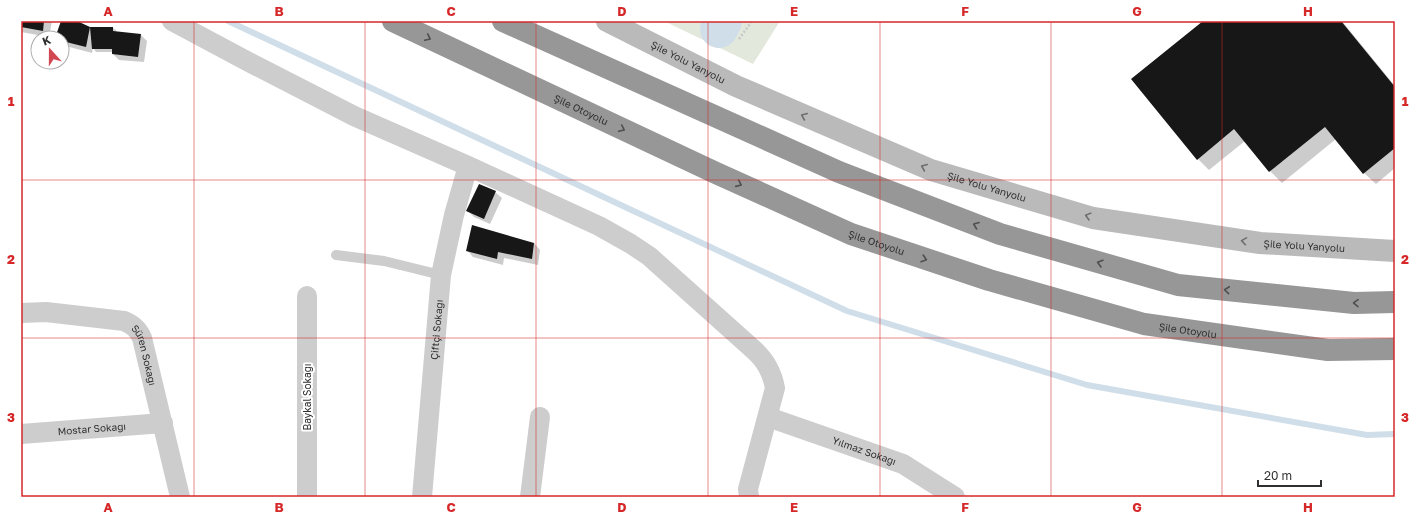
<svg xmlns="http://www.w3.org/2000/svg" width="1416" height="518" font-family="'Golos Text',sans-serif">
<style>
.green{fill:#e3e8dd}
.shadow{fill:#0003}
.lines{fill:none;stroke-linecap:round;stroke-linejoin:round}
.stream{stroke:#cfdee9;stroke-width:6}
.river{stroke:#cfdee9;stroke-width:38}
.building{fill:#171717}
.path{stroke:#c7c7c7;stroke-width:2.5;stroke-dasharray:2 2;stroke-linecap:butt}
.lane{stroke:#cdcdcd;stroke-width:10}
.street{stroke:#cdcdcd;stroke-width:20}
.secondary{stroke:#bababa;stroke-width:22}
.highway{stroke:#979797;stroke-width:22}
.oneway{stroke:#4f4f4f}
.oneway2{stroke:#6e6e6e}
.grid{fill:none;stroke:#d62828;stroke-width:1;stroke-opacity:0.55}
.labels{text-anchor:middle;stroke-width:4;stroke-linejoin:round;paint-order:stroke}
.street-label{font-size:10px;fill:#303030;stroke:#fff}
.neatline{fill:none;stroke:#d62828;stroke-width:1.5}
.grid-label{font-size:13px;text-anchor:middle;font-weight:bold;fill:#d62828}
</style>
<rect width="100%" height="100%" fill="#fff"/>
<path class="green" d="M670 21H780L753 64 668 23Z"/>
<g class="shadow">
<path d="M21 21H52L49 37 21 32Z"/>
<path d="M62 21H74L89 28H113L116 30V32L141 35 147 41 144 62 119 60 113 54V52H96L93 48 92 53 62 45V38H56Z"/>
<path d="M1204 21H1342L1395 86V168L1376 184 1364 173 1336 139 1282 183 1270 171 1245 141 1209 170 1198 159Z"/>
<path d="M495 192 502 198 490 224 474 217 468 211Z"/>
<path d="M534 243 540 250 538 265 504 258 503 265 473 257 467 250Z"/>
</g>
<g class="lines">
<path class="stream" d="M228 21 847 311 1087 385 1367 435 1395 434"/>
<path class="river" d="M719 29 723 21"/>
</g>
<g class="building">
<path d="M21 21H44L43 31 21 27Z"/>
<path d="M61 21H77L90 27 86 47 62 41V38H55Z"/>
<path d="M1203 21H1341L1395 87V148L1363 174 1325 127 1269 172 1234 129 1197 160 1131 79Z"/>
<path d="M90 27H113V31L141 34 138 57 112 54V49H92Z"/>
<path d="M479 184 496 191 484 219 466 211Z"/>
<path d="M472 225 534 243 532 259 498 252 497 259 466 251Z"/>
</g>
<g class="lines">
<path class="path" d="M739 39 752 21"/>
<path class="lane" d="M336 255 384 261 441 275"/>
<g class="street">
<path d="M172 21 245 60 354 116 468 166 599 226 631 244 649 256 754 350C766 361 772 372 775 388L748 489 749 497"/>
<path d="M307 296V497"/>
<path id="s1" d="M21 313 46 312 124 321C133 325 138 329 142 338L180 497"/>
<path id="s2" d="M768 417 903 464 955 497"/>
<path id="s3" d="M21 434 163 423"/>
<path id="s4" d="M422 497 441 275 454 215 468 166"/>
<path d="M530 497 540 417"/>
</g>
<path class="secondary" id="s5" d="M607 21 736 86 931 170 1093 218 1260 243 1395 251"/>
<g class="highway">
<path id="s6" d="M393 21 716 173 851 234 989 280 1144 324 1328 350 1395 349"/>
<path d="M503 21 839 172 1000 234 1178 285 1354 303 1395 302"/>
</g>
</g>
<defs><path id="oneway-chevron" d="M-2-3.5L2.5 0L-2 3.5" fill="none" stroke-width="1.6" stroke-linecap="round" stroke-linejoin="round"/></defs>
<g class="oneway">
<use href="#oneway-chevron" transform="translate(428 38) rotate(25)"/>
<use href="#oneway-chevron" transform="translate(622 129) rotate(25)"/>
<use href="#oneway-chevron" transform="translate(739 184) rotate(24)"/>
<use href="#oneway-chevron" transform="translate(976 225) rotate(-159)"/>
<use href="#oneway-chevron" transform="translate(924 259) rotate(18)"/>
<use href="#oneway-chevron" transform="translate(1100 263) rotate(-164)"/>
<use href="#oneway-chevron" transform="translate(1227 290) rotate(-174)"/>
<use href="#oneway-chevron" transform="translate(1356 303) rotate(-179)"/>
</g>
<g class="oneway2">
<use href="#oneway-chevron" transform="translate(804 116) rotate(-157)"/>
<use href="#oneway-chevron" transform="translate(924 167) rotate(-157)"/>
<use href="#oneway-chevron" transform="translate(1088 216) rotate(-165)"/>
<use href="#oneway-chevron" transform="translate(1244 241) rotate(-171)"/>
</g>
<path class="grid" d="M194 21V497M365 21V497M536 21V497M708 21V497M880 21V497M1051 21V497M1222 21V497M21 180H1395M21 338H1395"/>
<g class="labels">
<g class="street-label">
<text dy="4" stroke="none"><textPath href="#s5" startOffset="91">Şile Yolu Yanyolu</textPath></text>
<text dy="4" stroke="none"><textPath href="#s6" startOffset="208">Şile Otoyolu</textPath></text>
<text dy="4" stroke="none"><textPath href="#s5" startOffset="415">Şile Yolu Yanyolu</textPath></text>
<text dy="4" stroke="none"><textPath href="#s6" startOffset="532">Şile Otoyolu</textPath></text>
<text dy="4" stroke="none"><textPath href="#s5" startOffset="739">Şile Yolu Yanyolu</textPath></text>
<text dy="4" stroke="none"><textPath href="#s4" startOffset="168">Çiftçi Sokağı</textPath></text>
<text dy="4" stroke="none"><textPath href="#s6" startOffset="856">Şile Otoyolu</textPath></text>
<text dy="4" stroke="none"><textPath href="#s1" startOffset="146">Süren Sokağı</textPath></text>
<text transform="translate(307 397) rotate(-90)" y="4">Baykal Sokağı</text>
<text dy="4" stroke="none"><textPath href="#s3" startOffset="71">Mostar Sokağı</textPath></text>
<text dy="4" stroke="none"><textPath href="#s2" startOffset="102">Yılmaz Sokağı</textPath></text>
</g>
</g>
<rect width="1416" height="518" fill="none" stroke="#ffffff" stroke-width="44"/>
<g transform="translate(50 50) rotate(339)"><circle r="19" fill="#ffffff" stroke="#acacac"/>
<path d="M0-3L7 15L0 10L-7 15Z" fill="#d14852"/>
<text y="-6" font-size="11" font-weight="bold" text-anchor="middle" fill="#303030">K</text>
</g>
<path d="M1258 480v6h63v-6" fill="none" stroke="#303030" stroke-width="2"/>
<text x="1264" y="480" font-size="12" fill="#303030" stroke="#ffffff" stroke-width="3" paint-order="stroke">20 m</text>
<rect x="22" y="22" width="1372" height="474" class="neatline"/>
<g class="grid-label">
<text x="108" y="16">A</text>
<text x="279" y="16">B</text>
<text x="451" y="16">C</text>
<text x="622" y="16">D</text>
<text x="794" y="16">E</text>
<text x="965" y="16">F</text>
<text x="1137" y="16">G</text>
<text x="1308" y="16">H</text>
<text x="11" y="106">1</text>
<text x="1405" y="106">1</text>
<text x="11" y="264">2</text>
<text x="1405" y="264">2</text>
<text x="11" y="422">3</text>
<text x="1405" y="422">3</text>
<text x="108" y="512">A</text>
<text x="279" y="512">B</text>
<text x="451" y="512">C</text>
<text x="622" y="512">D</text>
<text x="794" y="512">E</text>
<text x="965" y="512">F</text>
<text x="1137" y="512">G</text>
<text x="1308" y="512">H</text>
</g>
</svg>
